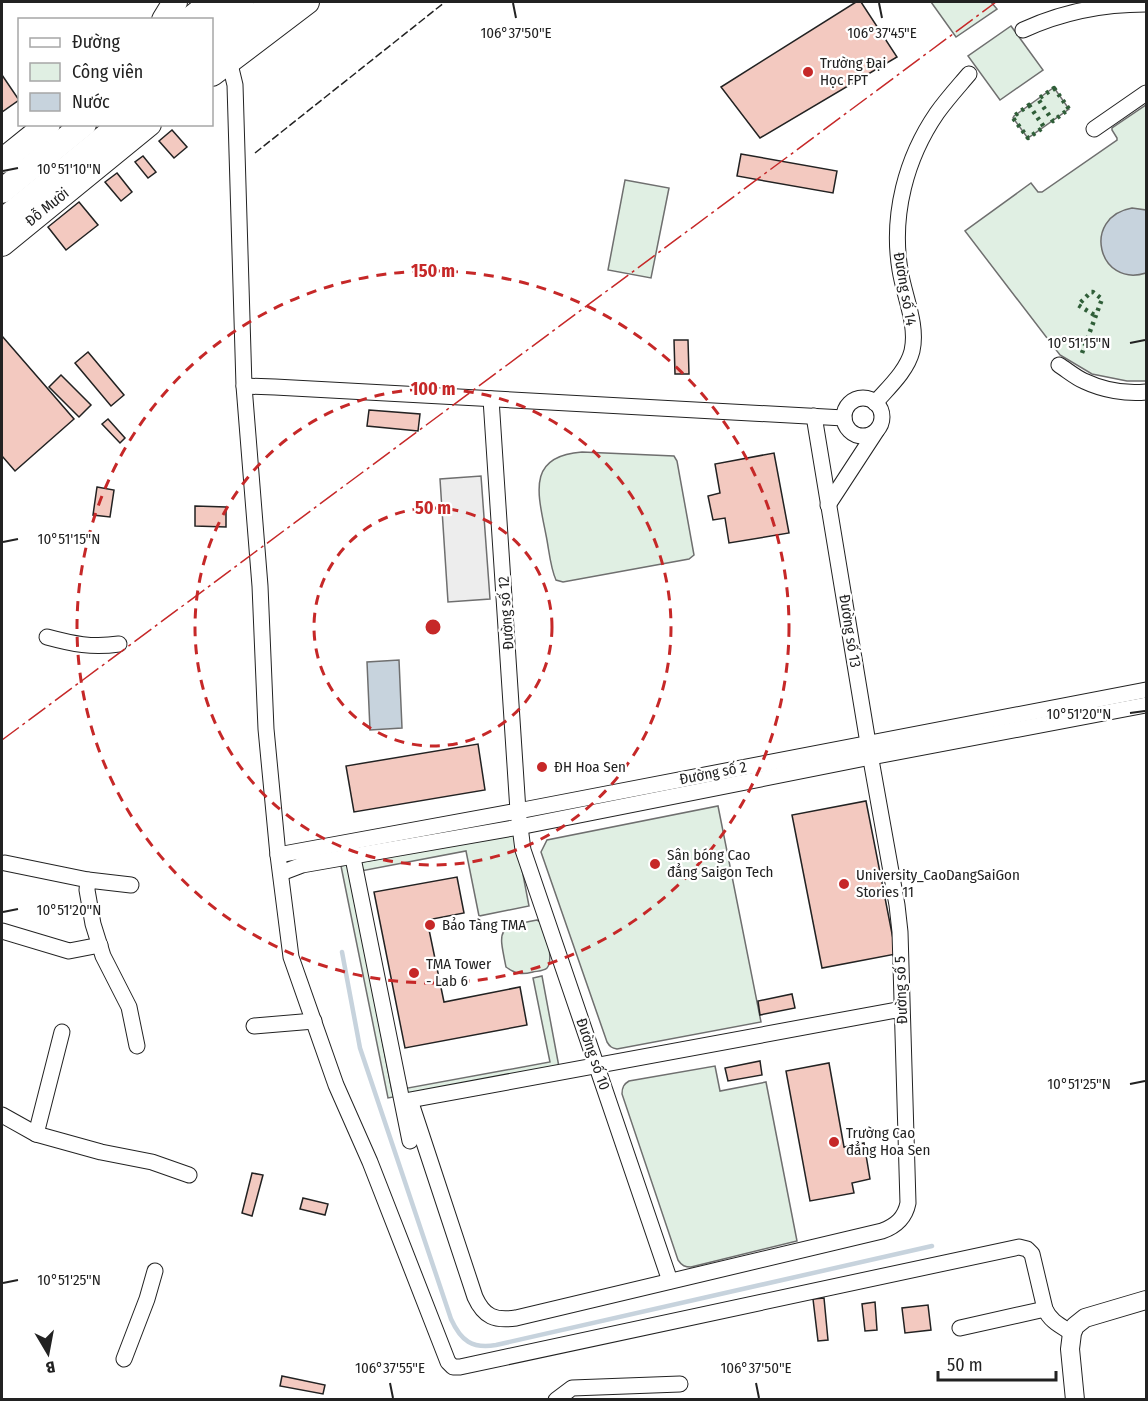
<svg xmlns="http://www.w3.org/2000/svg" width="1148" height="1401" font-family="'Fira Sans Condensed',sans-serif">
<style>
.green{fill:#e0efe3;stroke:#6f6f6f;stroke-width:1.5}
.parking{fill:#ededed;stroke:#6f6f6f;stroke-width:1.5}
.water{fill:#c7d3dd;stroke:#6f6f6f;stroke-width:1.5}
.lines{fill:none;stroke-linecap:round;stroke-linejoin:round}
.stream{stroke:#c7d3dd;stroke-width:4.5}
.building{fill:#f3c9c0;stroke:#222;stroke-width:1.5}
.minor-casing{stroke:#222;stroke-width:17}
.tertiary-casing{stroke:#222;stroke-width:20}
.trunk-casing{stroke:#222;stroke-width:26}
.minor{stroke:#fff;stroke-width:15}
.tertiary{stroke:#fff;stroke-width:18}
.trunk{stroke:#fff;stroke-width:24}
.hedge{stroke:#2f5e38;stroke-width:4.5;stroke-dasharray:3 4.5;stroke-linecap:butt}
.fence{stroke:#222;stroke-width:1.5;stroke-dasharray:8 3;stroke-linecap:butt}
.power{stroke:#c62828;stroke-width:1.5;stroke-dasharray:21 4.5 3 4.5;stroke-linecap:butt}
.ticks{fill:none;stroke:#222;stroke-width:2}
.ring{fill:none;stroke:#c62828;stroke-width:3;stroke-dasharray:10 8}
.poi-dot{fill:#c62828;stroke:#fff;stroke-width:2}
.labels{text-anchor:middle;stroke-width:4.5;stroke-linejoin:round;paint-order:stroke}
.poi-label{font-size:15px;fill:#222;stroke:#fff;text-anchor:start}
.street-label{font-size:15px;fill:#222;stroke:#fff}
.ticks-label{font-size:15px;text-anchor:middle;fill:#222;stroke:#fff;stroke-width:4.5;stroke-linejoin:round;paint-order:stroke}
.centre{fill:#c62828;stroke:#fff;stroke-width:3}
.ring-label{font-size:18px;text-anchor:middle;font-weight:bold;fill:#c62828;stroke:#fff;stroke-width:4.5;stroke-linejoin:round;paint-order:stroke}
</style>
<rect width="100%" height="100%" fill="#fff"/>
<g class="green">
<path d="M931 2H991L997 9 956 37Z"/>
<path d="M1011 26 1043 70 1000 100 968 56Z"/>
<path d="M1053 88 1055 89 1069 109 1028 138 1027 137 1013 118 1014 116Z"/>
<path d="M1146 105V381H1127L1092 374 1060 355 965 231 1031 183 1038 192H1042L1117 140V138L1112 130V128Z"/>
<path d="M625 180 669 188 651 278 608 270Z"/>
<path d="M582 452 674 456 677 461 694 555 689 559 563 582 556 580C550 567 549 549 546 535 538 494 526 456 582 452Z"/>
<path d="M718 806 761 1022 617 1049C612 1048 610 1047 607 1042L541 852 547 840Z"/>
<path d="M515 833 529 906 479 916 466 851 350 873 392 1091 550 1062 533 978 542 976 559 1067 388 1098 341 866Z"/>
<path d="M537 920 544 924C546 934 554 960 547 968 544 971 538 971 533 972 521 975 516 974 506 967 498 928 497 928 537 920Z"/>
<path d="M715 1066 720 1091 766 1082 797 1241 691 1267C685 1267 682 1266 678 1260L622 1094C622 1087 624 1084 629 1081Z"/>
</g>
<path class="parking" d="M481 476 490 599 448 602 440 479Z"/>
<g class="water">
<path d="M1132 208 1146 210V273C1098 288 1081 217 1132 208Z"/>
<path d="M399 660 402 728 370 730 367 662Z"/>
</g>
<g class="lines">
<path class="stream" d="M342 952 360 1048 451 1319C461 1341 472 1349 496 1345L932 1246"/>
</g>
<g class="building">
<path d="M856 2H861L897 57 760 138 721 87Z"/>
<path d="M2 75 19 100 2 112Z"/>
<path d="M172 130 187 147 174 158 159 141Z"/>
<path d="M741 154 837 171 833 193 737 176Z"/>
<path d="M143 156 156 172 148 178 135 162Z"/>
<path d="M117 173 132 192 121 201 105 182Z"/>
<path d="M79 202 98 225 66 250 48 227Z"/>
<path d="M2 336 74 419 15 471 2 456Z"/>
<path d="M674 340H688L689 374H675Z"/>
<path d="M88 352 124 395 111 406 75 363Z"/>
<path d="M61 375 91 405 79 417 49 387Z"/>
<path d="M369 410 420 414 418 431 367 426Z"/>
<path d="M108 419 125 438 120 443 102 424Z"/>
<path d="M774 453 789 533 729 543 725 518 713 520 708 496 720 493 715 464Z"/>
<path d="M97 487 114 490 110 517 93 515Z"/>
<path d="M195 506 226 507V527L195 526Z"/>
<path d="M478 744 485 790 354 812 346 766Z"/>
<path d="M866 801 896 954 822 968 792 815Z"/>
<path d="M457 877 464 913 427 920 444 1002 520 987 527 1025 405 1048 374 892Z"/>
<path d="M792 994 795 1008 760 1015 758 1001Z"/>
<path d="M760 1061 762 1075 728 1081 725 1068Z"/>
<path d="M829 1063 844 1147 864 1143 870 1179 852 1183 854 1193 810 1201 786 1071Z"/>
<path d="M252 1173 263 1175 252 1216 242 1213Z"/>
<path d="M303 1198 328 1204 325 1215 300 1209Z"/>
<path d="M824 1298 828 1340 818 1341 813 1299Z"/>
<path d="M875 1302 877 1330 865 1331 862 1304Z"/>
<path d="M928 1305 931 1330 905 1333 902 1308Z"/>
<path d="M282 1376 325 1385 323 1394 280 1386Z"/>
</g>
<g class="lines">
<defs>
<g id="minor">
<path d="M1023 30C1062 12 1104 4 1146 4"/>
<path d="M228 56 235 85 244 386 260 586 266 729 278 855 291 957 336 1085 370 1162 448 1362 453 1367H460L1019 1247 1027 1249 1032 1254 1045 1309C1050 1321 1061 1326 1072 1333"/>
<path d="M1094 129 1146 93"/>
<path d="M1059 365C1067 370 1075 377 1084 381 1103 390 1126 394 1146 392"/>
<path d="M244 386 275 387 844 418"/>
<circle cx="863" cy="417" r="19"/>
<path d="M491 399 518 811 523 850 670 1281"/>
<path d="M875 403C888 388 907 371 912 351 918 325 904 296 900 270 891 215 906 158 937 113 947 99 958 87 969 74"/>
<path d="M814 416 868 743 897 905 900 932 908 1203C905 1218 896 1226 882 1231L516 1318C495 1321 484 1317 475 1297L410 1100 902 1009"/>
<path d="M828 505 877 430"/>
<path d="M47 637C73 644 92 648 119 644"/>
<path d="M351 848 410 1141"/>
<path d="M278 855 518 811 1146 690"/>
<path d="M5 863 88 880 87 890 93 924 103 956 129 1007 137 1046"/>
<path d="M281 873 302 865 519 827 871 757 1146 705"/>
<path d="M88 880 131 885"/>
<path d="M2 931 69 951 100 945"/>
<path d="M254 1026 314 1021"/>
<path d="M2 1115 36 1134 101 1152 152 1162 189 1175"/>
<path d="M36 1134 62 1032"/>
<path d="M960 1328 1045 1309"/>
<path d="M124 1359 147 1299 155 1271"/>
<path d="M556 1400 572 1388 680 1384"/>
</g>
<path id="tertiary" d="M1075 1400 1070 1349 1072 1333 1075 1326 1085 1318 1146 1300"/>
<g id="trunk">
<path d="M164 20 175 2"/>
<path d="M189 20 212 2"/>
<path d="M212 25 242 2"/>
<path d="M212 51 275 2"/>
<path d="M212 74 307 2"/>
<path d="M2 161 48 124"/>
<path d="M2 191 84 124"/>
<path d="M2 221 121 124"/>
<path d="M2 244 149 124"/>
</g>
</defs>
<use href="#minor" class="minor-casing"/>
<use href="#tertiary" class="tertiary-casing"/>
<use href="#trunk" class="trunk-casing"/>
<use href="#minor" class="minor"/>
<use href="#tertiary" class="tertiary"/>
<use href="#trunk" class="trunk"/>
<g class="hedge">
<path d="M1054 88 1069 109 1053 121 1038 99Z"/>
<path d="M1029 105 1044 127 1028 138 1013 118 1014 116Z"/>
<path d="M1082 353 1102 299 1093 292H1091L1078 305 1096 316"/>
</g>
<path class="fence" d="M255 153 445 2"/>
<path class="power" d="M2 740 996 2"/>
</g>
<path class="ticks" d="M513 3 516 18M879 3 882 18M3 171 18 168M1130 343 1145 340M3 542 18 539M1130 713 1145 711M3 912 18 909M1130 1084 1145 1081M3 1283 18 1280M390 1383 393 1398M756 1383 759 1398"/>
<g class="ring">
<circle cx="433" cy="627" r="119"/>
<circle cx="433" cy="627" r="238"/>
<circle cx="433" cy="627" r="356"/>
</g>
<g class="poi-dot">
<circle cx="808" cy="72" r="6"/>
<circle cx="542" cy="767" r="6"/>
<circle cx="655" cy="864" r="6"/>
<circle cx="844" cy="884" r="6"/>
<circle cx="430" cy="925" r="6"/>
<circle cx="414" cy="973" r="6"/>
<circle cx="834" cy="1142" r="6"/>
</g>
<g class="labels">
<g class="poi-label">
<text x="820" y="68">Trường Đại<tspan x="820" dy="17">Học FPT</tspan></text>
<text x="554" y="772">ĐH Hoa Sen</text>
<text x="667" y="860">Sân bóng Cao<tspan x="667" dy="17">đẳng Saigon Tech</tspan></text>
<text x="856" y="880">University_CaoDangSaiGon<tspan x="856" dy="17">Stories 11</tspan></text>
<text x="442" y="930">Bảo Tàng TMA</text>
<text x="426" y="969">TMA Tower<tspan x="426" dy="17">- Lab 6</tspan></text>
<text x="846" y="1138">Trường Cao<tspan x="846" dy="17">đẳng Hoa Sen</tspan></text>
</g>
<g class="street-label">
<text transform="translate(47 207) rotate(-39)" y="5">Đỗ Mười</text>
<text transform="translate(905 289) rotate(80)" y="5">Đường số 14</text>
<text transform="translate(506 613) rotate(-94)" y="5">Đường số 12</text>
<text transform="translate(850 631) rotate(81)" y="5">Đường số 13</text>
<text transform="translate(713 773) rotate(-11)" y="5">Đường số 2</text>
<text transform="translate(901 990) rotate(-92)" y="5">Đường số 5</text>
<text transform="translate(593 1054) rotate(71)" y="5">Đường số 10</text>
</g>
</g>
<g class="ticks-label">
<text x="516" y="38">106°37'50"E</text>
<text x="882" y="38">106°37'45"E</text>
<text x="69" y="174">10°51'10"N</text>
<text x="1079" y="348">10°51'15"N</text>
<text x="69" y="544">10°51'15"N</text>
<text x="1079" y="719">10°51'20"N</text>
<text x="69" y="915">10°51'20"N</text>
<text x="1079" y="1089">10°51'25"N</text>
<text x="69" y="1285">10°51'25"N</text>
<text x="390" y="1373">106°37'55"E</text>
<text x="756" y="1373">106°37'50"E</text>
</g>
<circle cx="433" cy="627" r="9" class="centre"/>
<g class="ring-label">
<text x="433" y="277">150 m</text>
<text x="433" y="395">100 m</text>
<text x="433" y="514">50 m</text>
</g>
<rect width="1148" height="1401" fill="none" stroke="#222222" stroke-width="6"/>
<rect x="18" y="18" width="195" height="108" fill="#ffffff" stroke="#a7a7a7" stroke-width="1.5"/>
<rect x="30" y="38" width="30" height="9" fill="#ffffff" stroke="#a7a7a7" stroke-width="1.5"/>
<text x="72" y="48" font-size="18" fill="#222222">Đường</text>
<rect x="30" y="63" width="30" height="18" fill="#e0efe3" stroke="#a7a7a7" stroke-width="1.5"/>
<text x="72" y="78" font-size="18" fill="#222222">Công viên</text>
<rect x="30" y="93" width="30" height="18" fill="#c7d3dd" stroke="#a7a7a7" stroke-width="1.5"/>
<text x="72" y="108" font-size="18" fill="#222222">Nước</text>
<g transform="translate(48 1353) rotate(170)" stroke="#ffffff" stroke-width="4.5" paint-order="stroke">
<path d="M0-4.5L10 22L0 15L-10 22Z" fill="#222222"/>
<text y="-9" font-size="16" font-weight="bold" text-anchor="middle" fill="#222222">B</text>
</g>
<path d="M938 1371v9h118v-9" fill="none" stroke="#222222" stroke-width="3"/>
<text x="947" y="1371" font-size="18" fill="#222222" stroke="#ffffff" stroke-width="4.5" paint-order="stroke">50 m</text>
</svg>
